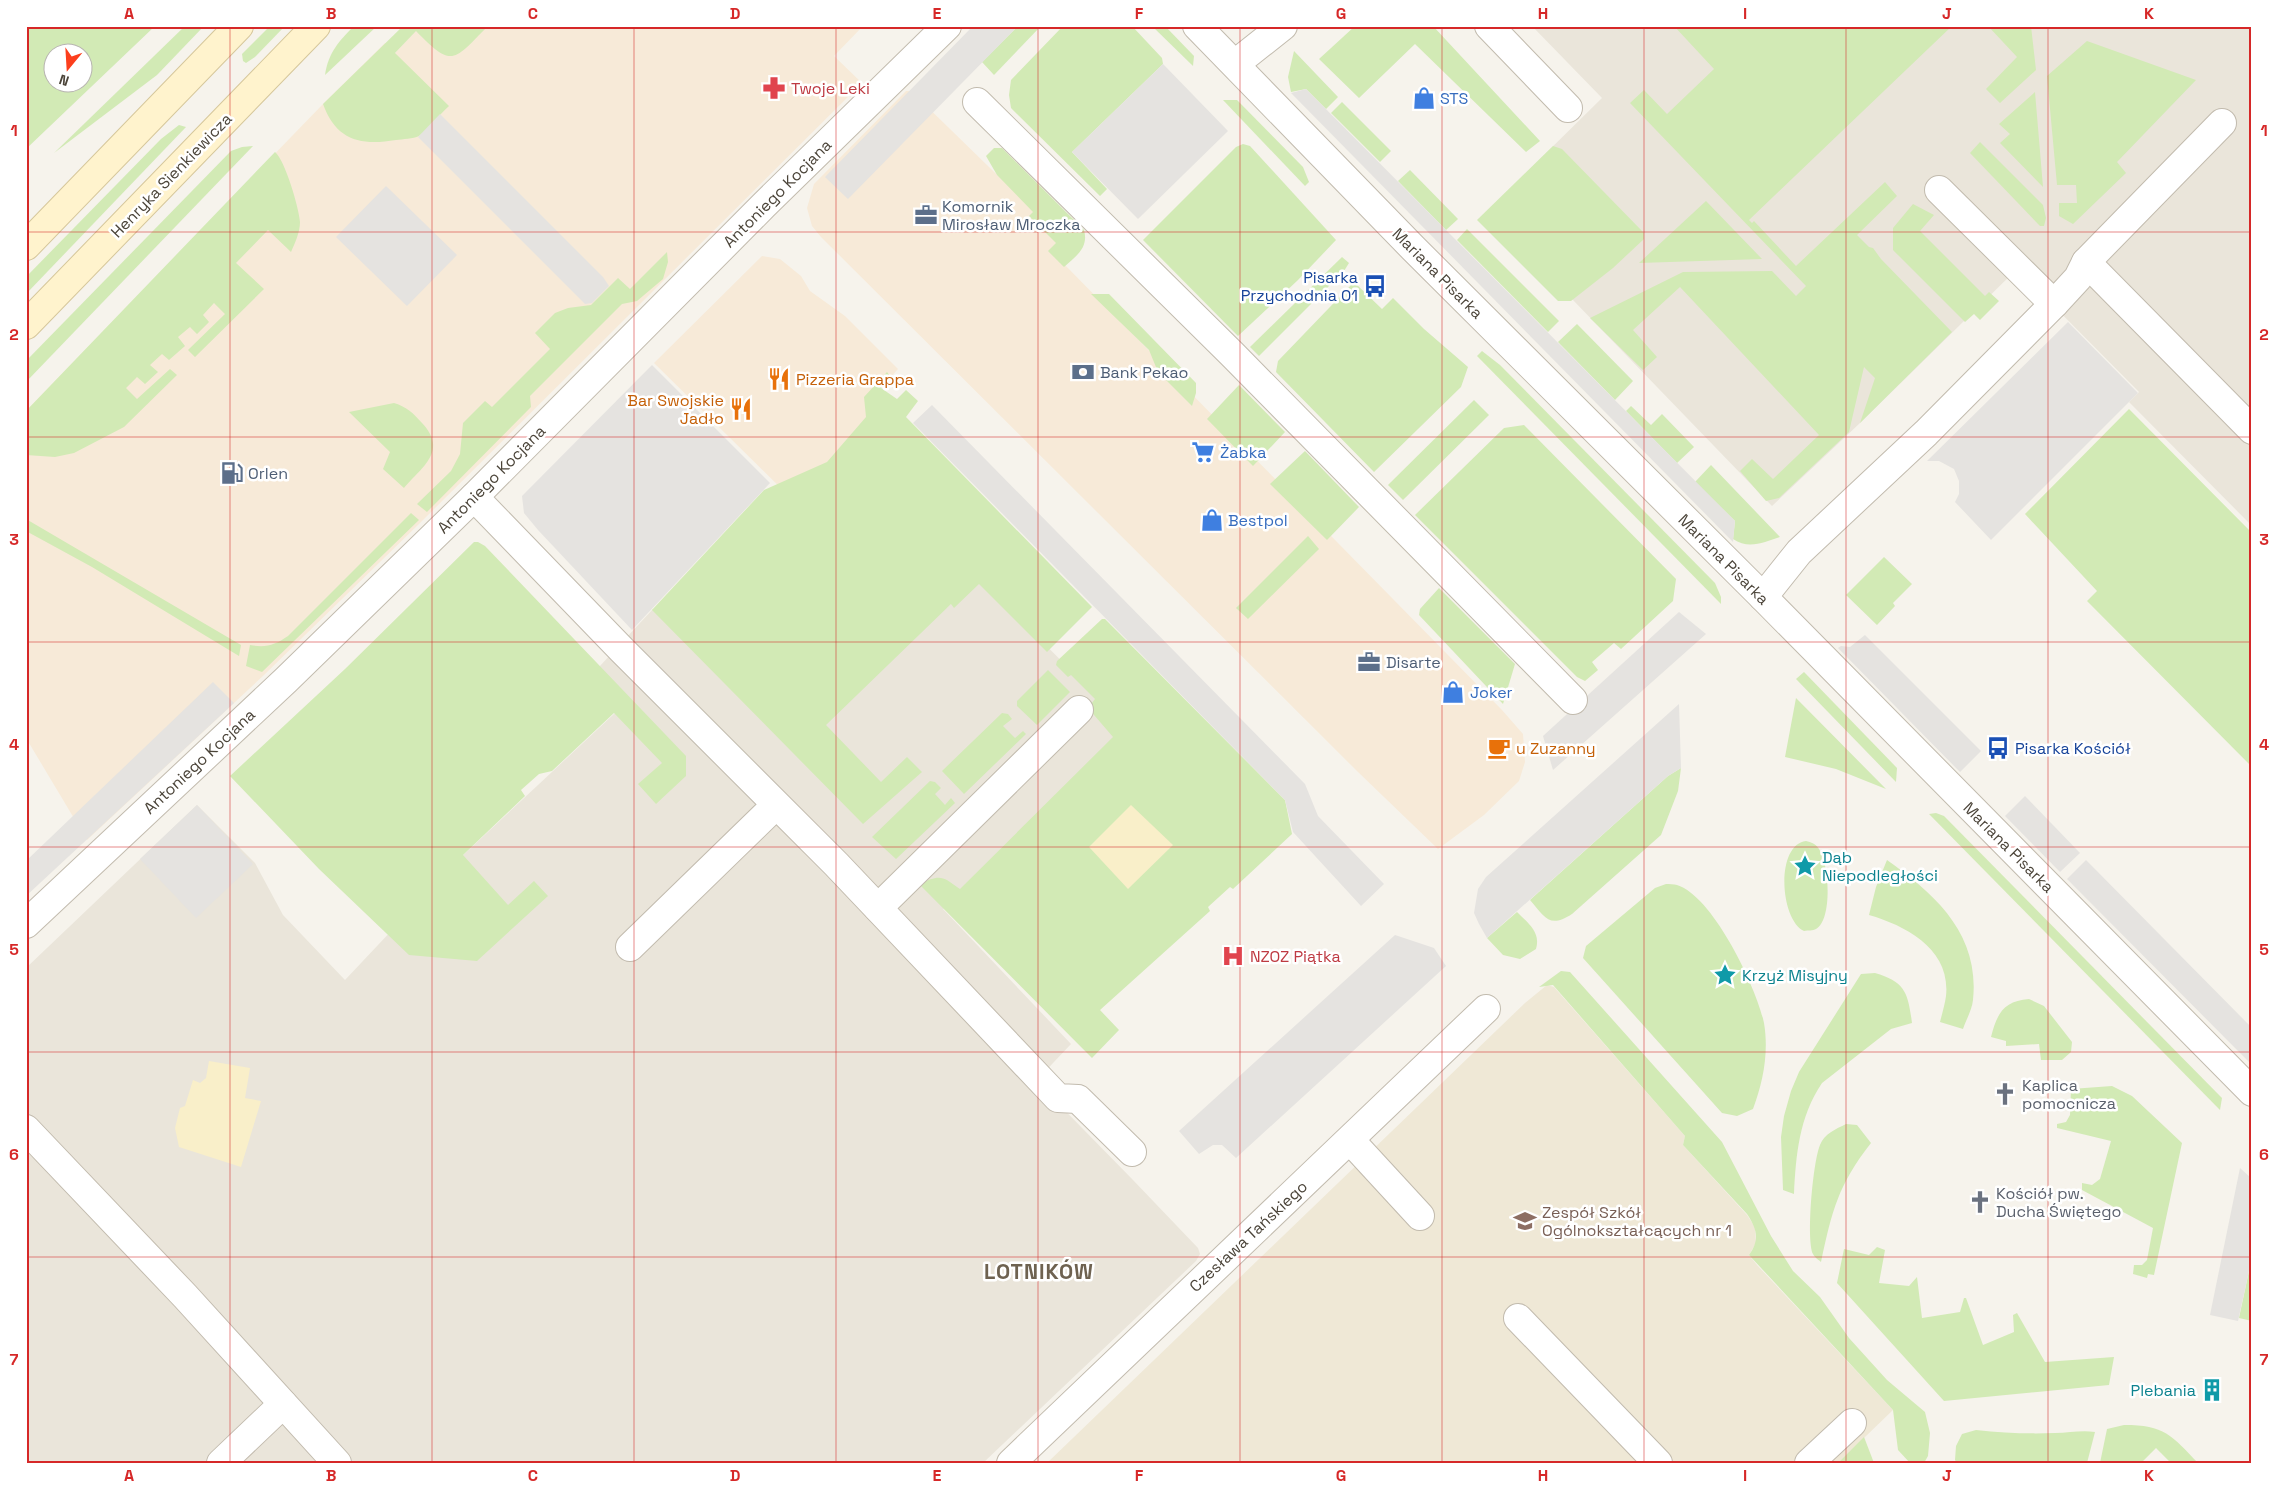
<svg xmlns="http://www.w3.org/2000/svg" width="2278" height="1489" font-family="'Space Grotesk',sans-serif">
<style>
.residential{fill:#eae5da}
.commercial{fill:#f7ead8}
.education{fill:#efe8d6}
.green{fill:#d2eab5;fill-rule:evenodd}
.sand{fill:#f9efc9}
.parking{fill:#e5e3e0}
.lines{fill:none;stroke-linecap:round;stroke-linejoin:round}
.street-casing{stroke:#c2bbae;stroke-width:30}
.secondary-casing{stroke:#d6c79b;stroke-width:30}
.street{stroke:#fff;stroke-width:28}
.secondary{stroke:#fff3cd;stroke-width:28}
.grid{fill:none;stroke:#d62828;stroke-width:1;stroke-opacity:0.55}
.labels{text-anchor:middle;stroke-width:5;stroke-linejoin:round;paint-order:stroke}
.health-label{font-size:16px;fill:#be3a42;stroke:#fff;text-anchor:start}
.shop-label{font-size:16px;fill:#366cbe;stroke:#fff;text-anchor:start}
.street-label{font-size:16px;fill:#4b4439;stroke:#fff}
.service-label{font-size:16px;fill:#4e5e75;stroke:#fff;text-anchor:start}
.transit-label{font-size:16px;fill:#164399;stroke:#fff;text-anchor:end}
.food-label{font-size:16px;fill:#c56008;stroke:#fff;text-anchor:start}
.culture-label{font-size:16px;fill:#0d838f;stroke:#fff;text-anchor:start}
.worship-label{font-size:16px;fill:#5b616d;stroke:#fff;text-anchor:start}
.education-label{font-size:16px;fill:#785e54;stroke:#fff;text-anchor:start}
.district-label{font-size:21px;font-weight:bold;letter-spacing:1px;fill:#6e6250;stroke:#fff}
.neatline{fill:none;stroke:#d62828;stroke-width:2}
.grid-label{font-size:16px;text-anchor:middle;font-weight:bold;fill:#d62828}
</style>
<rect width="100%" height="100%" fill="#f6f3ec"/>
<g class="residential">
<path d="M1532 26H2252V526L2129 402 2139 392 2017 269 1860 423 1772 506 1487 211 1602 98Z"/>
<path d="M980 580 1105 704 1183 804 1046 808 943 909 1071 1044 1036 1081 1133 1180 1198 1248 1200 1254 1196 1261 983 1463H26V968L197 805 255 863 283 915 345 980 460 858 630 699 599 667 653 609 787 746 952 603Z"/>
</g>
<g class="commercial">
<path d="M420 26H863L834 56 862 83 420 523 264 675 87 840 26 738V411L323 104 385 43 395 53Z"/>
<path d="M906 91H911L1072 248 1064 264 1502 710 1523 734 1525 762 1519 781 1484 815 1438 849 1358 772 821 237 812 226 807 208 814 184Z"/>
<path d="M762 256 780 259 801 276 810 291 845 316 898 369 881 388 894 401 796 503 654 363Z"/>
</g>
<path class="education" d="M1547 985 1554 987 1685 1136 1683 1145 1747 1215 1755 1227 1756 1243 1749 1255 1757 1265 1893 1410 1838 1463H1047L1525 1003Z"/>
<g class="green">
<path d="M26 26H155L26 149ZM52 52H82V82H52Z"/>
<path d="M185 26H204L157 75 54 153Z"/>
<path d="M270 26H285L255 57 246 63 243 61 242 54Z"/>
<path d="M354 26H377L325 75C328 53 339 41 354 26Z"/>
<path d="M403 26H488C453 61 453 69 416 31L395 53 449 106C439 115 430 128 419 136 413 139 403 139 396 140 360 146 336 140 323 104Z"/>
<path d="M1018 26H1041L994 75 982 62Z"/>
<path d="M1063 26H1132L1162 58 1163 64 1072 152 1107 189 1100 196 1011 108 1009 95 1011 80Z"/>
<path d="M1152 26H1165L1194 56 1193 66Z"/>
<path d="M1355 26H1433L1540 141 1526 152 1415 44 1359 98 1319 59Z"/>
<path d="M1674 26H1952L1749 220 1752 223 1754 221 1796 266 1885 182 1897 196 1857 235 1869 247 1873 248 1881 259 1952 332 1860 423 1875 378 1864 367 1849 432 1779 498 1766 501 1740 471 1752 459 1773 479 1819 435 1680 287 1633 330 1657 357 1643 370 1590 318 1683 272 1772 271 1796 296 1806 286 1630 103 1644 90 1667 114 1714 69Z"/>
<path d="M1988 26H2031L2036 70 2000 103 1986 89 2017 57Z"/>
<path d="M2087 41 2196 80 2117 162 2126 173 2073 224 2059 216V203H2077L2076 185H2057L2047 76Z"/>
<path d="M1294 51 1338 97 1326 109 1306 89 1291 92 1288 77Z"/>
<path d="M2035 92 2043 187 2000 143 2010 134 1999 124Z"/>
<path d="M1223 100H1237L1303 167 1309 182 1305 186Z"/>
<path d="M1342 102 1391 151 1380 162 1331 113Z"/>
<path d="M179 125 186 127 26 294V277L161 139Z"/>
<path d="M1980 142 2043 205 2046 218 2044 226H2040L1970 153Z"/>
<path d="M1243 144 1250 146 1336 240 1298 280 1238 336 1143 240 1236 147Z"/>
<path d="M253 146 26 382V361L231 151 242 147Z"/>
<path d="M1553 146 1562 149 1644 233V239L1613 268 1571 301H1558L1477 220Z"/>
<path d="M994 148H1002L1084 230C1089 248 1076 256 1064 267L1048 251 1056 243 1029 216 1033 212 997 175 986 156Z"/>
<path d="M275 152C285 160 299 208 300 222 300 232 295 243 291 252L268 230 236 263 264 289 195 357 188 350 225 314 214 303 203 315 209 322 197 334 190 327 178 337 185 346 169 360 162 354 150 365 158 372 145 384 137 377 126 388 137 399 170 369 177 375 124 427 74 453 55 457 26 455V411Z"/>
<path d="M1410 170 1458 219 1446 230 1398 181Z"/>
<path d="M1706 201 1762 259 1639 263Z"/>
<path d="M1913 204 1934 215 1920 231 1985 296 1989 292 1999 301 1980 320 1974 314 1965 322 1893 250V228Z"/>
<path d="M1467 229 1559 321 1548 332 1457 240Z"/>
<path d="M667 252 668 262 663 279 637 301 622 304 530 396 531 407 427 512 417 504 451 471 460 454 463 423 485 401 492 407 550 349 535 333 555 313 568 308 591 305 618 278 630 289Z"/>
<path d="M1342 257 1349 263 1344 271 1259 356 1250 347Z"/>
<path d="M1354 282 1382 309 1393 298 1424 329 1468 367 1461 387 1374 472 1276 372 1278 361Z"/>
<path d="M1091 294H1109L1196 383V393L1192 406 1158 372 1149 350Z"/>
<path d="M1577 324 1633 381 1615 400 1558 342Z"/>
<path d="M1482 351 1500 365 1715 583 1721 597V604L1477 356Z"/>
<path d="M887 372 890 376 881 388 897 399 906 390 918 401 906 417 1092 607 1047 652 979 584 954 608 951 604 826 725 881 782 907 757 922 772 863 824 652 610 764 490 827 462 866 417 864 397Z"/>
<path d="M1239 385 1285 432 1253 466 1207 419Z"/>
<path d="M1474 400 1489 415 1403 500 1388 485Z"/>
<path d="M394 403C407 407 413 413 422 423 448 451 423 466 404 488L383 469 390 452 349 412Z"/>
<path d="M1631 406 1651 425 1662 414 1694 447 1677 463 1626 411Z"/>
<path d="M2129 409 2252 533V767L2087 601 2097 591 2025 514Z"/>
<path d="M1524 425 1676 579 1673 601 1621 649 1614 643 1592 662 1598 670 1585 681 1577 677 1415 515 1504 428Z"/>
<path d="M1305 451 1359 507 1327 540 1270 484Z"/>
<path d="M1711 465 1780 537C1764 542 1749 550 1733 539L1735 521 1695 482Z"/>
<path d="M411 513 419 520 262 672 246 666 250 645C266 648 275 645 288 636Z"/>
<path d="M26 519 241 645 239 656 92 567 26 531Z"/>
<path d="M1308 536 1319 549 1248 619 1236 608Z"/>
<path d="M474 542H478L485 546 686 756V776L656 804 638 784 662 763 614 713 552 771 539 774 521 790 525 796 463 855 508 905 534 881 548 896 477 961 409 955 319 869 230 776 345 669Z"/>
<path d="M1884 557 1912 584 1893 603 1895 606 1877 625 1846 595Z"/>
<path d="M1439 588 1515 664 1503 704 1419 615 1420 609Z"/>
<path d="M1102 619H1105L1285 800 1292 834 1233 889 1230 887 1208 907 1210 911 1100 1010 1119 1030 1092 1058 919 884C941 874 942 876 960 889L1113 737 1088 708 1095 699 1071 675 1068 677 1056 665 1057 661Z"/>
<path d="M1048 670 1070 692 1037 725 1017 706V701Z"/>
<path d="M1804 672 1897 768 1896 782 1796 679Z"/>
<path d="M1796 698 1886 789 1836 769 1785 757Z"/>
<path d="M1002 713 1008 714 1012 719 1003 726 1015 738 1023 731 1026 734 964 794 942 771Z"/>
<path d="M1681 768 1678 791 1661 835 1572 914C1549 929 1545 917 1530 900L1668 776Z"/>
<path d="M930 781 935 782 941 788 935 794 945 805 951 798 955 803 896 859 872 837Z"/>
<path d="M1936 813 1944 816 2222 1098 2220 1110 1929 814Z"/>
<path d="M1806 841C1811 842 1816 844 1819 849 1829 863 1833 919 1816 929 1813 931 1808 930 1804 931 1780 920 1775 845 1806 841Z"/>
<path d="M1887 860C1935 894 1980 934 1973 1000 1972 1010 1966 1020 1963 1029L1940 1022C1942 1014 1945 1004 1946 996 1951 950 1907 926 1869 915L1876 887Z"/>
<path d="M1666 884C1669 884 1674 884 1677 885 1713 896 1757 988 1764 1023 1769 1053 1763 1082 1753 1109L1737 1116 1722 1113 1583 958 1586 946 1655 888Z"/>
<path d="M1517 912C1528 923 1541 932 1536 949L1520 959 1503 955 1487 938Z"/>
<path d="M1561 971 1570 972 1722 1142 1771 1236 1793 1271 1820 1297 1849 1338 1887 1380 1925 1412 1930 1433 1928 1456 1924 1463H1910L1898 1450 1893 1410 1749 1255C1760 1240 1757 1229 1747 1214L1683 1145 1685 1136 1553 985 1539 987Z"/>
<path d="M1875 973C1905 982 1908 992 1912 1023L1891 1029 1822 1083C1799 1117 1796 1155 1794 1194L1783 1190 1781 1137 1784 1116 1791 1091 1799 1072 1861 974Z"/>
<path d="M2029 999 2044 1006 2072 1042 2071 1052 2062 1060H2041L2039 1044 2006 1046V1041L1991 1037C1997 1013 2004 1001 2029 999Z"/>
<path d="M2112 1086 2132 1096 2182 1143 2154 1275 2148 1274 2147 1278 2133 1274 2134 1265H2142L2147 1260 2153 1228 2082 1190V1183L2092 1185 2100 1179 2111 1141 2057 1128V1124L2066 1122 2070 1115 2071 1089Z"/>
<path d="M1846 1124 1857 1125 1871 1143C1838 1185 1832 1211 1821 1262 1819 1260 1814 1257 1813 1254 1806 1239 1813 1161 1820 1145 1824 1134 1836 1129 1846 1124Z"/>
<path d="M1877 1247 1885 1250 1879 1283 1909 1286 1917 1277 1922 1318 1960 1312 1964 1298H1966L1983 1345 2014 1332 2013 1315 2017 1313 2045 1362 2114 1357 2109 1385 1944 1401 1837 1283 1844 1249 1869 1255Z"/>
<path d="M2252 1257V1321L2239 1318Z"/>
<path d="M2124 1425C2165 1425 2171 1435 2198 1463H2171L2156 1448 2141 1463H2100L2107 1429Z"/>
<path d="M1976 1430C2003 1433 2028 1434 2055 1433 2069 1433 2081 1430 2095 1432L2087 1463H1957L1955 1460 1956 1446 1962 1434Z"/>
<path d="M1864 1437 1874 1463H1838Z"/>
</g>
<g class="sand">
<path d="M1131 805 1173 845 1128 889 1089 847Z"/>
<path d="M209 1061 250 1068 245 1098 261 1101 241 1167 179 1147 175 1128 180 1108 185 1106 193 1080 200 1083 206 1078Z"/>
</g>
<g class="parking">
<path d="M973 26H1018L848 199 825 177Z"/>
<path d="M1163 64 1228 131 1138 219 1072 152Z"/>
<path d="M1306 89 1735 521 1733 542 1291 93Z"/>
<path d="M440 114 603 277 609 286 592 303 585 304 418 137Z"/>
<path d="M386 186 457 255 407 306 336 237Z"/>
<path d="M2068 322 2138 393 1991 540 1955 502 1959 494V481L1954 469 1939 461H1927Z"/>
<path d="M652 365 770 483 632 630 538 530 524 513 522 496Z"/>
<path d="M932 405 1305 784 1318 816 1384 884 1361 906 1293 832 1285 800 913 423Z"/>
<path d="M1679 612 1706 634 1553 770 1543 736Z"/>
<path d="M1865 635 1981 751 1960 772 1838 648 1841 646 1850 647Z"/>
<path d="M213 682 234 703 26 896V861Z"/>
<path d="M1679 704 1681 768 1668 776 1487 938 1479 924 1474 913 1478 889 1486 877Z"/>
<path d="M2025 796 2080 853 2060 872 2005 816Z"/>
<path d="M197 805 253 864 196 918 140 859Z"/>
<path d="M2086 860 2252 1028V1065L2067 879Z"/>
<path d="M1395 935 1434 948 1446 966 1236 1158 1222 1145H1213L1199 1154 1179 1131Z"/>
<path d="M2240 1168 2252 1179V1257L2238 1321 2210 1315Z"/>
</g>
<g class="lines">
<defs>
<g id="street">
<path d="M1197 26 1413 248 1763 597 2252 1092"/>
<path d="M1489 26 1568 108"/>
<path d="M1235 64 1283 26"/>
<path d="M977 102 1232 354 1573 700"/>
<path d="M1939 190 2054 304"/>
<path d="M2086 262 2252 430"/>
<path d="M474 497 622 650 836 864 1058 1098 1078 1099 1132 1152"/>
<path d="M1763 597 1799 552 1926 433 2054 304 2078 278 2086 262 2222 123"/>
<path d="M878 908 1079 710"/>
<path d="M26 924 286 680 474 497 764 205 947 26"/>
<path d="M630 947 776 805"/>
<path d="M26 1129 185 1296 337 1463"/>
<path d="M1350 1140 1420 1216"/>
<path d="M1518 1318 1658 1463"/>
<path d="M221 1463 283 1404"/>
<path d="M1011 1463 1486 1009"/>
<path d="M1809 1463 1852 1423"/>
</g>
<g id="secondary">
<path d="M26 246 239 26"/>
<path d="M26 325 316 26"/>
</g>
</defs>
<use href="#street" class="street-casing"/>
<use href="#secondary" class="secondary-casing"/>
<use href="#street" class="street"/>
<use href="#secondary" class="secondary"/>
</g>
<path class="grid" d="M230 26V1463M432 26V1463M634 26V1463M836 26V1463M1038 26V1463M1240 26V1463M1442 26V1463M1644 26V1463M1846 26V1463M2048 26V1463M26 232H2252M26 437H2252M26 642H2252M26 847H2252M26 1052H2252M26 1257H2252"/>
<defs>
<symbol id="pharmacy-bare" viewBox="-9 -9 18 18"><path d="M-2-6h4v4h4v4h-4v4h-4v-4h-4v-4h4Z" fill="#e0444e" stroke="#fff" stroke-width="2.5" paint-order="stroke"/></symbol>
<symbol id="shop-bare" viewBox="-9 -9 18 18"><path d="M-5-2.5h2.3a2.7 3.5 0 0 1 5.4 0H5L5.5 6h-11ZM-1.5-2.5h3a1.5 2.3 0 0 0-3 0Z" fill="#3f7fe0" stroke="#fff" stroke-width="2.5" paint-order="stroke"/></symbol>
<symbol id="office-bare" viewBox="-9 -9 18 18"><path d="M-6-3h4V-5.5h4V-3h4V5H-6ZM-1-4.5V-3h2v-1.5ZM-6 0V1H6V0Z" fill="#5c6f8a" stroke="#fff" stroke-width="2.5" paint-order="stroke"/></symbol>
<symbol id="bus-bare" viewBox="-9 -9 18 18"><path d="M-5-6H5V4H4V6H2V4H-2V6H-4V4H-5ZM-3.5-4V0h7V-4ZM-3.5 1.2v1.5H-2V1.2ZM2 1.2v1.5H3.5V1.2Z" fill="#1a4fb4" stroke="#fff" stroke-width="2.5" paint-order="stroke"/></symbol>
<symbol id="bank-bare" viewBox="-9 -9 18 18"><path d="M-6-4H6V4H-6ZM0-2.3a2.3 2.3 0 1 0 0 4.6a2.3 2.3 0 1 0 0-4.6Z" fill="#5c6f8a" stroke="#fff" stroke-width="2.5" paint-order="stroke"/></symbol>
<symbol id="restaurant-bare" viewBox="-9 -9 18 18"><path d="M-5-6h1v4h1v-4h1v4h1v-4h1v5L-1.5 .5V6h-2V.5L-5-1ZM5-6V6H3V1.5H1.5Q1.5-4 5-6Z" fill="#e8710a" stroke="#fff" stroke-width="2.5" paint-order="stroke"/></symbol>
<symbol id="supermarket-bare" viewBox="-9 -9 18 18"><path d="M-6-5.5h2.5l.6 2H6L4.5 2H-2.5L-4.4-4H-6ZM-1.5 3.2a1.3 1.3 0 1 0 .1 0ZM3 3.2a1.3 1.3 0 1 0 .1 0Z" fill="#3f7fe0" stroke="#fff" stroke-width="2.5" paint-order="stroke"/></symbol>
<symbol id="fuel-bare" viewBox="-9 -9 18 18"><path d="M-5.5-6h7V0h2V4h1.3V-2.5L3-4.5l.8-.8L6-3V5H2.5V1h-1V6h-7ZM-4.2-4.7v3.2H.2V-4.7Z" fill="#5c6f8a" stroke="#fff" stroke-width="2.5" paint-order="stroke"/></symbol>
<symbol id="cafe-bare" viewBox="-9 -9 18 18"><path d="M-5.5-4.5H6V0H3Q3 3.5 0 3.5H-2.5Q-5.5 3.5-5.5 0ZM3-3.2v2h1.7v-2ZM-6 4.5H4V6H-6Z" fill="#e8710a" stroke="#fff" stroke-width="2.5" paint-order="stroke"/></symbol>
<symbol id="sight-bare" viewBox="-9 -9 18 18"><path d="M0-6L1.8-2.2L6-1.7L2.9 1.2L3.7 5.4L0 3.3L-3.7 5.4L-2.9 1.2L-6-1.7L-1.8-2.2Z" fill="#0f9aa8" stroke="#fff" stroke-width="2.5" paint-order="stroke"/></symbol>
<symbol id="hospital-bare" viewBox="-9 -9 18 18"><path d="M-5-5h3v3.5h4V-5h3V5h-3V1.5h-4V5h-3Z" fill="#e0444e" stroke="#fff" stroke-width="2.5" paint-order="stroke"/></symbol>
<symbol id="church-bare" viewBox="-9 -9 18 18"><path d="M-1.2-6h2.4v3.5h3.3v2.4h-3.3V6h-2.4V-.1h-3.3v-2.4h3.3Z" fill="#6b7280" stroke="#fff" stroke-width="2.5" paint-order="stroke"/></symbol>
<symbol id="school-bare" viewBox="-9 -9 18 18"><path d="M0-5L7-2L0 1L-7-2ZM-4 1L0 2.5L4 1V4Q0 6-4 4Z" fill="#8d6e63" stroke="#fff" stroke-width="2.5" paint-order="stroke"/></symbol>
<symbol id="building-bare" viewBox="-9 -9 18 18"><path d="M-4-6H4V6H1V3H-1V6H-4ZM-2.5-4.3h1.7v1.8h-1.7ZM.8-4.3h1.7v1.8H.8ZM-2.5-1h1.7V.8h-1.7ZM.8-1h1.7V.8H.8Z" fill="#0f9aa8" stroke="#fff" stroke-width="2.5" paint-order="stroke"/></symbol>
</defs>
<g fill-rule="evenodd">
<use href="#pharmacy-bare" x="758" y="72" width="32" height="32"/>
<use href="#shop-bare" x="1408" y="82" width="32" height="32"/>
<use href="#office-bare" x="910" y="199" width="32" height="32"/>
<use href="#bus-bare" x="1359" y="270" width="32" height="32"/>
<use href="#bank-bare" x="1067" y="356" width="32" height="32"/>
<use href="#restaurant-bare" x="763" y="363" width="32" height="32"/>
<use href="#restaurant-bare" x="725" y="393" width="32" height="32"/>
<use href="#supermarket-bare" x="1187" y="436" width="32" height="32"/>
<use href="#fuel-bare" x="216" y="457" width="32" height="32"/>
<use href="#shop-bare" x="1196" y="504" width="32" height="32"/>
<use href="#office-bare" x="1353" y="646" width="32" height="32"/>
<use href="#shop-bare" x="1437" y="676" width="32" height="32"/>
<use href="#cafe-bare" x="1483" y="732" width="32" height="32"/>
<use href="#bus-bare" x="1982" y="732" width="32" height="32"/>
<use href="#sight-bare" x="1789" y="850" width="32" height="32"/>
<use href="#hospital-bare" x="1217" y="940" width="32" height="32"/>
<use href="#sight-bare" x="1709" y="959" width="32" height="32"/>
<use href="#church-bare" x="1989" y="1078" width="32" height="32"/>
<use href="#church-bare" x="1964" y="1186" width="32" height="32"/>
<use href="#school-bare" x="1509" y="1205" width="32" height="32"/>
<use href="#building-bare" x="2196" y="1374" width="32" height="32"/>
</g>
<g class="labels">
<g class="health-label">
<text x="791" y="94">Twoje Leki</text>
<text x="1250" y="962">NZOZ Piątka</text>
</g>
<g class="shop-label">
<text x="1440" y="104">STS</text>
<text x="1220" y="458">Żabka</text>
<text x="1228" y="526">Bestpol</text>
<text x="1470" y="698">Joker</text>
</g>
<g class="street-label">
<text transform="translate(171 175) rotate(-46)" y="6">Henryka Sienkiewicza</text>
<text transform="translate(777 193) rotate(-45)" y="6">Antoniego Kocjana</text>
<text transform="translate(1438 273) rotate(45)" y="6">Mariana Pisarka</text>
<text transform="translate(491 479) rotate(-45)" y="6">Antoniego Kocjana</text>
<text transform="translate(1724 559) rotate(45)" y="6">Mariana Pisarka</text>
<text transform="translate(199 761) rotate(-43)" y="6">Antoniego Kocjana</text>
<text transform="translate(2009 847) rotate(45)" y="6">Mariana Pisarka</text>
<text transform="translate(1248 1236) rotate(-43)" y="6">Czesława Tańskiego</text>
</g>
<g class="service-label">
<text x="942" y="212">Komornik<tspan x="942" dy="18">Mirosław Mroczka</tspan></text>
<text x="1100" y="378">Bank Pekao</text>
<text x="248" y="479">Orlen</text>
<text x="1386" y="668">Disarte</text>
</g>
<g class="transit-label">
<text x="1358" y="283">Pisarka<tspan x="1358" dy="18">Przychodnia 01</tspan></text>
<text x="2015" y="754" text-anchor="start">Pisarka Kościół</text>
</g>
<g class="food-label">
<text x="796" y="385">Pizzeria Grappa</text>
<text x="724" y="406" text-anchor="end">Bar Swojskie<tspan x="724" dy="18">Jadło</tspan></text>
<text x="1516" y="754">u Zuzanny</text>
</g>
<g class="culture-label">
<text x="1822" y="863">Dąb<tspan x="1822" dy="18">Niepodległości</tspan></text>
<text x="1742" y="981">Krzyż Misyjny</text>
<text x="2196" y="1396" text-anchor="end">Plebania</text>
</g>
<g class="worship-label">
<text x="2022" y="1091">Kaplica<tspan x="2022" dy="18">pomocnicza</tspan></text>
<text x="1996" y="1199">Kościół pw.<tspan x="1996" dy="18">Ducha Świętego</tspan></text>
</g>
<g class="education-label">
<text x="1542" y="1218">Zespół Szkół<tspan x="1542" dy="18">Ogólnokształcących nr 1</tspan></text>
</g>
<g class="district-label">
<text x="1039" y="1279">LOTNIKÓW</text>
</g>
</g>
<rect width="2278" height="1489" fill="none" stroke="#ffffff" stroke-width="55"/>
<g transform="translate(68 68) rotate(198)"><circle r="24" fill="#ffffff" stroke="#b7b4b0"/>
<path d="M0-4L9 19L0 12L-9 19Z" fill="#fc3f1d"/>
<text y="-8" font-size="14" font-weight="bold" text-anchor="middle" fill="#4b4439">N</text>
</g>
<rect x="28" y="28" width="2222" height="1434" class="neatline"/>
<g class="grid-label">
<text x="129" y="19">A</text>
<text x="331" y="19">B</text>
<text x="533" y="19">C</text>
<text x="735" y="19">D</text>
<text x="937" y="19">E</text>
<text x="1139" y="19">F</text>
<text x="1341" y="19">G</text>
<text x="1543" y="19">H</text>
<text x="1745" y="19">I</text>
<text x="1947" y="19">J</text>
<text x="2149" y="19">K</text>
<text x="14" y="136">1</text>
<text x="2264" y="136">1</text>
<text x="14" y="340">2</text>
<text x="2264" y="340">2</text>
<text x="14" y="545">3</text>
<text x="2264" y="545">3</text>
<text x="14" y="750">4</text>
<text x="2264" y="750">4</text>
<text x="14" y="955">5</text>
<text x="2264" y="955">5</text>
<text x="14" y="1160">6</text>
<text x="2264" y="1160">6</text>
<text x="14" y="1365">7</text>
<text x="2264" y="1365">7</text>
<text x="129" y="1481">A</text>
<text x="331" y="1481">B</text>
<text x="533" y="1481">C</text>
<text x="735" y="1481">D</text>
<text x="937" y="1481">E</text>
<text x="1139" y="1481">F</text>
<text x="1341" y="1481">G</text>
<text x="1543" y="1481">H</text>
<text x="1745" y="1481">I</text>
<text x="1947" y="1481">J</text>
<text x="2149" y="1481">K</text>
</g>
</svg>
